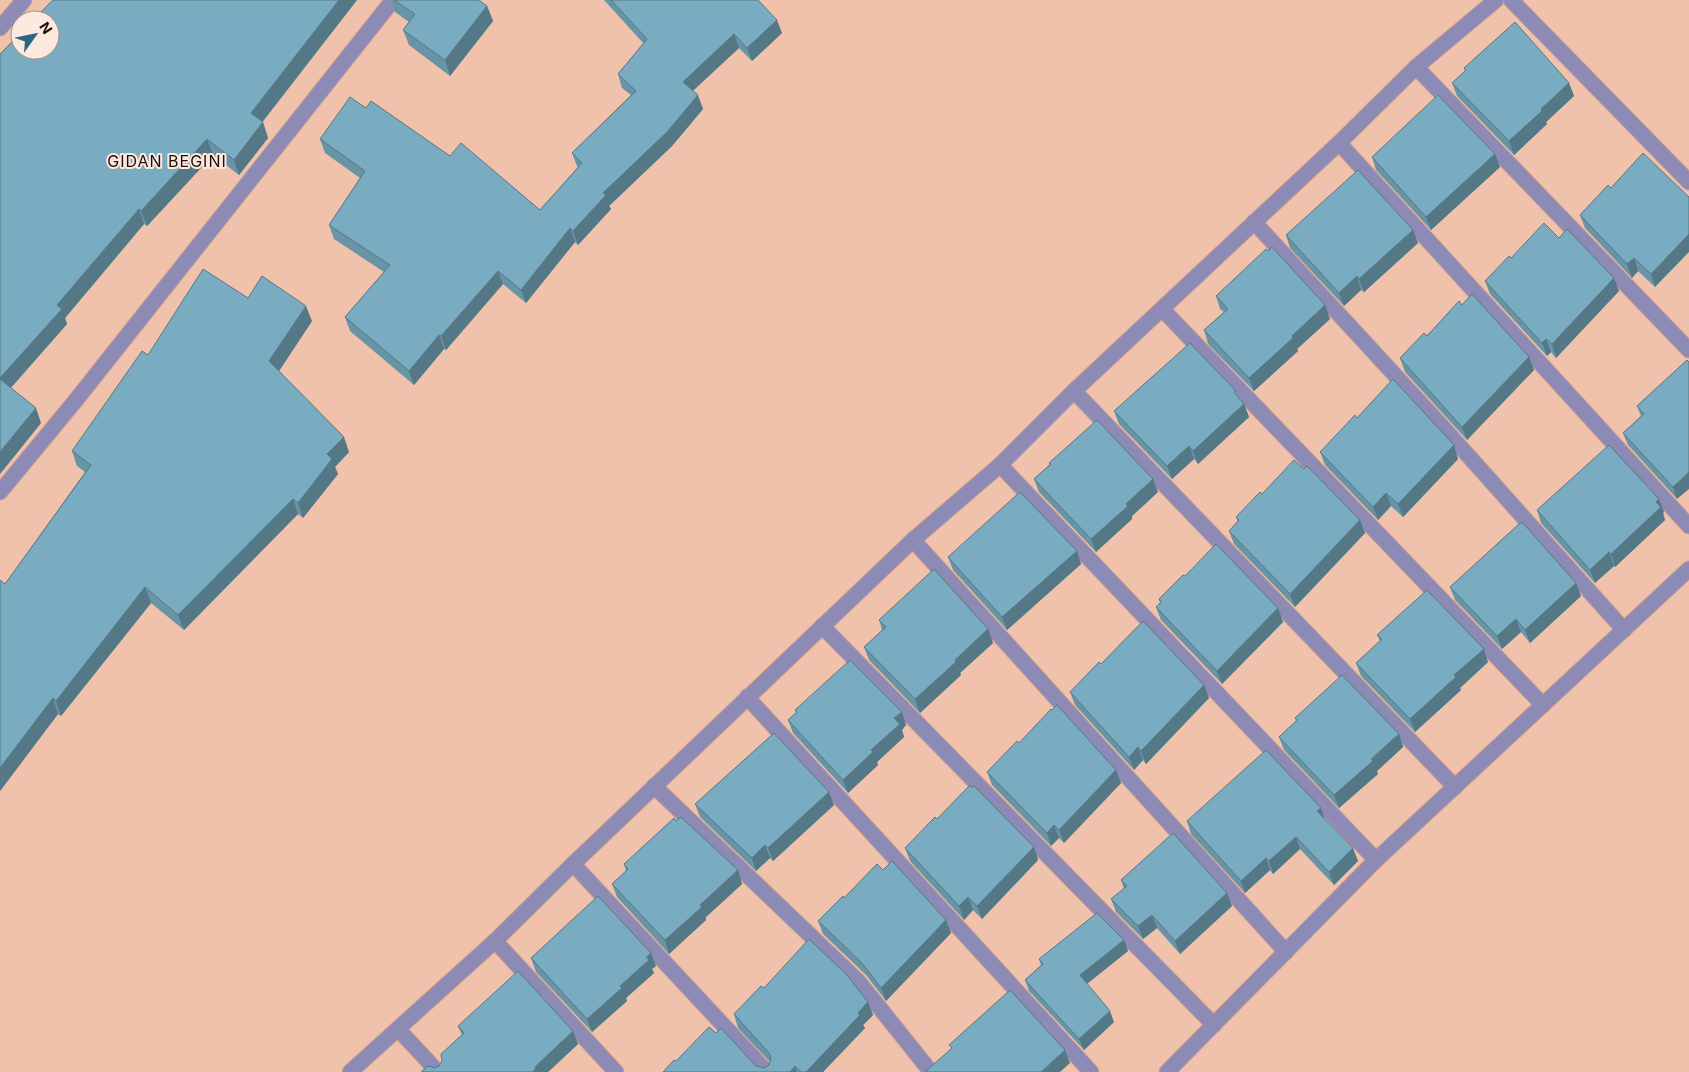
<svg xmlns="http://www.w3.org/2000/svg" width="1689" height="1072" font-family="Inter,sans-serif">
<style>
.lines{fill:none;stroke-linecap:round;stroke-linejoin:round}
.minor-casing{stroke:#cba28f;stroke-width:17}
.minor{stroke:#8d8bb5;stroke-width:15}
.wall{fill:#6894a6}
.shaded-wall{fill:#557887}
.building{fill:#79acc1;stroke:#557887}
.labels{text-anchor:middle;stroke-width:4;stroke-linejoin:round;paint-order:stroke}
.quarter-label{font-size:16px;letter-spacing:1px;fill:#201009;stroke:#fde9e0}
</style>
<rect width="100%" height="100%" fill="#f0c2ac"/>
<g class="lines">
<defs>
<g id="minor">
<path d="M1511 0 1689 182"/>
<path d="M0 28 24 0"/>
<path d="M1416 67 1689 350"/>
<path d="M1339 143 1689 526"/>
<path d="M1254 222 1440 424 1624 630"/>
<path d="M1162 309 1543 705"/>
<path d="M1074 391 1455 787"/>
<path d="M1000 465 1376 860"/>
<path d="M0 492 76 400 393 0"/>
<path d="M913 540 1286 952"/>
<path d="M822 626 1214 1025"/>
<path d="M747 697 1091 1072"/>
<path d="M654 786 859 982 931 1072"/>
<path d="M573 864 767 1072"/>
<path d="M495 941 616 1072"/>
<path d="M398 1029 438 1072"/>
<path d="M350 1072 495 941 573 864 913 540 1000 465 1074 391 1339 143 1416 67 1496 0"/>
<path d="M1167 1072 1376 860 1689 569"/>
</g>
</defs>
<use href="#minor" class="minor-casing"/>
<use href="#minor" class="minor"/>
</g>
<g class="wall">
<path d="M53 0H357L262 122 268 138 239 175 213 155 147 226 144 224 65 318 67 324 11 388 41 423 0 474V54Z"/>
<path d="M391 0H479L487 6 493 21 450 76 409 45 403 30 409 22 395 12Z"/>
<path d="M604 0H758L782 33 752 61 739 48 693 91 703 109 672 146 609 206 611 209 578 245 575 242 526 303 503 284 446 350 444 349 414 385 350 331 345 317 384 272 334 239 329 225 360 178 325 153 320 139 366 108 450 156 540 210 578 167 577 166 572 153 631 95 622 88 618 74 644 44Z"/>
<path d="M1464 68 1569 83 1574 96 1546 122 1547 124 1514 155 1457 96 1452 83 1465 71Z"/>
<path d="M1643 153 1655 287 1638 271 1632 278 1585 228 1580 215 1611 188Z"/>
<path d="M1495 154 1500 167 1431 230 1376 170 1372 157Z"/>
<path d="M1286 235 1418 243 1364 292 1361 290 1344 306 1290 248Z"/>
<path d="M1559 238 1619 291 1556 358 1551 352 1547 356 1490 294 1485 281 1511 258Z"/>
<path d="M1216 296 1330 319 1297 349 1298 351 1254 391 1208 344 1204 330 1224 312 1220 309Z"/>
<path d="M248 298 312 321 279 371 349 452 335 467 338 474 303 518 298 514 184 630 151 603 61 716 58 714 0 791V580L5 584 85 472 77 466 72 451 148 355Z"/>
<path d="M1462 305 1529 357 1534 370 1467 440 1405 372 1400 358Z"/>
<path d="M1687 360 1677 499 1628 445 1623 433 1641 416 1637 406Z"/>
<path d="M1238 397 1244 404 1249 417 1198 464 1194 459 1172 479 1119 424 1114 411Z"/>
<path d="M1357 418 1458 459 1403 517 1391 506 1378 520 1325 465 1320 452Z"/>
<path d="M1049 463 1158 492 1132 516V519L1096 552 1039 492 1034 479 1050 464Z"/>
<path d="M1262 494 1360 520 1365 533 1295 607 1234 544 1229 531 1238 522 1236 517Z"/>
<path d="M1659 499 1664 512 1663 513 1665 520 1615 567 1614 566 1595 583 1541 523 1537 510Z"/>
<path d="M1077 551 1081 564 1007 630 953 570 948 557Z"/>
<path d="M1185 576 1278 608 1283 622 1222 684 1161 620 1156 607 1160 603 1159 599Z"/>
<path d="M1450 587 1581 596 1530 643 1521 632 1502 649 1455 600Z"/>
<path d="M879 620 988 629 993 643 960 673 961 675 920 713 869 660 864 647 882 630Z"/>
<path d="M1377 635 1488 662 1460 688 1461 690 1415 732 1361 676 1356 663 1380 641Z"/>
<path d="M1101 664 1209 698 1146 764 1143 760 1134 770 1075 705 1070 692Z"/>
<path d="M795 710 906 725 902 730 904 737 877 762 878 765 848 793 793 733 788 720 796 713Z"/>
<path d="M1295 718 1399 734 1403 747 1377 771 1378 774 1339 808 1284 750 1279 737 1296 721Z"/>
<path d="M1019 743 1116 770 1121 783 1064 843 1059 838 1051 846 992 785 987 772Z"/>
<path d="M695 804 834 805 773 861 770 858 756 871 700 817Z"/>
<path d="M1321 808 1324 818 1358 861 1334 885 1300 849 1273 874 1270 870 1245 893 1191 834 1187 821Z"/>
<path d="M937 819 1034 847 1038 860 982 919 973 910 964 920 910 861 905 848Z"/>
<path d="M676 821 738 870 742 884 706 917V920L669 954 617 897 612 884 626 871 624 864Z"/>
<path d="M883 870 946 920 951 933 886 1001 866 975 823 934 818 921 844 898Z"/>
<path d="M1121 880 1227 893 1232 906 1180 954 1157 928 1143 939 1116 912 1111 899 1124 889Z"/>
<path d="M1124 940 1128 951 1087 984 1114 1022 1084 1050 1029 991 1025 980 1041 965 1039 959Z"/>
<path d="M531 958 656 966 652 969 654 973 626 998 627 1001 592 1032 536 972Z"/>
<path d="M764 988 868 1002 873 1015 863 1025 865 1028 823 1072H663L676 1061 716 1033 756 1066 764 1068 769 1065 770 1062 738 1028 734 1014Z"/>
<path d="M458 1026 578 1044 548 1072H421L439 1066 462 1035Z"/>
</g>
<g class="shaded-wall">
<path d="M339 0H357L257 129 251 113Z"/>
<path d="M487 6 493 21 450 76 445 60Z"/>
<path d="M777 20 782 33 752 61 747 48Z"/>
<path d="M734 34 739 48 688 95 683 82Z"/>
<path d="M1569 83 1574 96 1546 122 1547 124 1514 155 1509 141 1541 109Z"/>
<path d="M698 95 703 109 672 146 609 206 611 209 578 245 573 231 603 193Z"/>
<path d="M263 122 268 138 239 175 234 160Z"/>
<path d="M207 139 213 155 147 226 141 211Z"/>
<path d="M1495 154 1500 167 1431 230 1426 217Z"/>
<path d="M139 209 144 224 65 318 67 324 5 394 0 381V378L57 305Z"/>
<path d="M570 228 575 242 526 303 521 290Z"/>
<path d="M1413 230 1418 243 1364 292 1359 279Z"/>
<path d="M1689 234V252L1655 287 1651 274Z"/>
<path d="M1634 258 1638 271 1632 278 1627 264Z"/>
<path d="M498 271 503 284 446 350 441 336Z"/>
<path d="M1357 276 1361 290 1344 306 1339 293Z"/>
<path d="M1614 278 1619 291 1556 358 1552 344Z"/>
<path d="M1325 305 1330 319 1297 349 1298 351 1254 391 1249 378 1292 336Z"/>
<path d="M306 306 312 321 275 377 269 361Z"/>
<path d="M439 335 444 349 414 385 409 371Z"/>
<path d="M1546 339 1551 352 1547 356 1542 343Z"/>
<path d="M1529 357 1534 370 1467 440 1462 427Z"/>
<path d="M1244 404 1249 417 1198 464 1193 451Z"/>
<path d="M36 408 41 423 0 474V452Z"/>
<path d="M344 437 349 452 335 467 338 474 303 518 298 503 327 454Z"/>
<path d="M1454 445 1458 459 1403 517 1398 504Z"/>
<path d="M1189 446 1194 459 1172 479 1167 466Z"/>
<path d="M1689 472V489L1677 499 1673 487Z"/>
<path d="M1153 479 1158 492 1132 516V519L1096 552 1091 539 1126 504Z"/>
<path d="M1386 493 1391 506 1378 520 1373 507Z"/>
<path d="M293 499 298 514 184 630 178 615Z"/>
<path d="M1659 499 1664 512 1663 513 1665 520 1615 567 1611 554Z"/>
<path d="M1360 520 1365 533 1295 607 1290 594Z"/>
<path d="M1077 551 1081 564 1007 630 1002 617Z"/>
<path d="M1609 552 1614 566 1595 583 1590 570Z"/>
<path d="M1576 583 1581 596 1530 643 1525 630Z"/>
<path d="M145 587 151 603 61 716 56 701Z"/>
<path d="M1278 608 1283 622 1222 684 1217 671Z"/>
<path d="M1516 619 1521 632 1502 649 1497 636Z"/>
<path d="M988 629 993 643 960 673 961 675 920 713 915 699 955 660Z"/>
<path d="M1484 649 1488 662 1460 688 1461 690 1415 732 1410 719 1454 675Z"/>
<path d="M1204 685 1209 698 1146 764 1141 751Z"/>
<path d="M53 698 58 714 0 791V768Z"/>
<path d="M902 712 906 725 902 730 904 737 877 762 878 765 848 793 843 780 894 718Z"/>
<path d="M1399 734 1403 747 1377 771 1378 774 1339 808 1334 795Z"/>
<path d="M1138 747 1143 760 1134 770 1129 757Z"/>
<path d="M1116 770 1121 783 1064 843 1059 830Z"/>
<path d="M829 792 834 805 773 861 768 848Z"/>
<path d="M1321 808 1325 820 1317 811Z"/>
<path d="M1054 825 1059 838 1051 846 1047 833Z"/>
<path d="M1296 837 1300 849 1273 874 1269 861Z"/>
<path d="M765 845 770 858 756 871 752 858Z"/>
<path d="M1034 847 1038 860 982 919 977 906Z"/>
<path d="M1353 848 1358 861 1334 885 1329 872Z"/>
<path d="M1266 858 1270 870 1245 893 1241 881Z"/>
<path d="M738 870 742 884 706 917V920L669 954 665 940 700 905Z"/>
<path d="M1227 893 1232 906 1180 954 1175 941Z"/>
<path d="M968 897 973 910 964 920 959 906Z"/>
<path d="M1152 915 1157 928 1143 939 1138 926Z"/>
<path d="M946 920 951 933 886 1001 881 988Z"/>
<path d="M1124 940 1128 951 1084 986 1080 975Z"/>
<path d="M651 953 656 966 652 969 654 973 626 998 627 1001 592 1032 587 1019 620 986Z"/>
<path d="M868 1002 873 1015 863 1025 865 1028 823 1072H806Z"/>
<path d="M1110 1011 1114 1022 1084 1050 1079 1039Z"/>
<path d="M573 1031 578 1044 548 1072H532L535 1067Z"/>
<path d="M1065 1050 1070 1063 1060 1072H1041Z"/>
<path d="M795 1066 797 1072H790Z"/>
</g>
<g class="building">
<path d="M53 0H339L251 113 263 122 234 160 207 139 141 211 139 209 57 305 62 309 0 378V54L20 34V50H50V20H33Z"/>
<path d="M394 0H479L487 6 445 60 403 30 415 14Z"/>
<path d="M611 0H758L777 20 747 48 734 34 683 82 698 95 667 132 603 193 606 195 573 231 570 228 521 290 498 271 441 336 439 335 409 371 345 317 390 265 329 225 365 171 320 139 350 97 366 108 371 101 450 156 461 143 540 210 582 163 572 153 636 91 618 74 647 39Z"/>
<path d="M1515 22 1569 83 1541 109 1542 111 1509 141 1452 83 1466 70 1464 68Z"/>
<path d="M1438 95 1495 154 1426 217 1372 157Z"/>
<path d="M1643 153 1689 197V234L1651 274 1634 258 1627 264 1580 215 1608 185 1611 188Z"/>
<path d="M1358 170 1413 230 1359 279 1357 276 1339 293 1286 235Z"/>
<path d="M1544 223 1559 238 1567 229 1614 278 1552 344 1546 339 1542 343 1485 281 1509 256 1511 258Z"/>
<path d="M1272 247 1325 305 1292 336 1293 338 1249 378 1204 330 1228 309 1216 296 1266 249 1268 251Z"/>
<path d="M203 269 248 298 262 276 306 306 269 361 344 437 327 454 332 459 298 503 293 499 178 615 145 587 56 701 53 698 0 768V580L5 584 91 465 72 451 142 351 148 355Z"/>
<path d="M1472 294 1529 357 1462 427 1400 358 1424 333 1427 336 1459 301 1462 305Z"/>
<path d="M1190 343 1236 391 1234 392 1244 404 1193 451 1189 446 1167 466 1114 411Z"/>
<path d="M1687 360 1689 362V472L1673 487 1623 433 1644 414 1637 406Z"/>
<path d="M0 379 36 408 0 452Z"/>
<path d="M1393 379 1454 445 1398 504 1386 493 1373 507 1320 452 1355 415 1357 418Z"/>
<path d="M1097 420 1153 479 1126 504 1128 506 1091 539 1034 479 1051 464 1049 463Z"/>
<path d="M1609 445 1659 499 1656 502 1661 507 1611 554 1609 552 1590 570 1537 510Z"/>
<path d="M1294 460 1304 469 1307 466 1360 520 1290 594 1229 531 1239 520 1236 517 1260 492 1262 494Z"/>
<path d="M1020 492 1077 551 1002 617 948 557Z"/>
<path d="M1520 523H1523L1576 583 1525 630 1516 619 1497 636 1450 587Z"/>
<path d="M1216 544 1278 608 1217 671 1156 607 1161 602 1159 599 1183 575 1185 576Z"/>
<path d="M934 569 988 629 955 660 956 662 915 699 864 647 886 627 879 620Z"/>
<path d="M1427 590 1484 649 1454 675 1456 677 1410 719 1356 663 1382 639 1377 635Z"/>
<path d="M1143 621 1204 685 1141 751 1138 747 1129 757 1070 692 1099 662 1101 664Z"/>
<path d="M850 660 902 712 894 718 900 724 871 750 873 752 843 780 788 720 797 712 795 710Z"/>
<path d="M1342 675 1399 734 1371 759 1373 761 1334 795 1279 737 1297 720 1295 718Z"/>
<path d="M1057 705 1116 770 1059 830 1054 825 1047 833 987 772 1017 741 1019 743 1051 709 1052 710Z"/>
<path d="M774 733 829 792 768 848 765 845 752 858 695 804Z"/>
<path d="M1266 750 1321 808 1317 811 1353 848 1329 872 1296 837 1269 861 1266 858 1241 881 1187 821Z"/>
<path d="M970 785 972 788 974 786 1034 847 977 906 968 897 959 906 905 848 935 817 937 819Z"/>
<path d="M681 817 738 870 700 905 702 907 665 940 612 884 628 869 624 864 674 818 676 821Z"/>
<path d="M1173 833 1227 893 1175 941 1152 915 1138 926 1111 899 1127 886 1121 880Z"/>
<path d="M892 861 946 920 881 988 861 962 818 921 843 896 844 898 877 864 883 870Z"/>
<path d="M598 896 651 953 646 957 649 960 620 986 622 988 587 1019 531 958Z"/>
<path d="M1097 913 1124 940 1080 975 1110 1011 1079 1039 1025 980 1043 964 1039 959Z"/>
<path d="M809 939 847 975 868 1002 858 1013 860 1015 806 1072H801L795 1066 790 1072H663L674 1060 676 1061 709 1027 716 1033 721 1028 756 1066 764 1068 769 1065 771 1057 769 1053 734 1014 761 986 764 988Z"/>
<path d="M518 971 573 1031 535 1067 536 1068 532 1072H421L428 1066 435 1068 439 1066 442 1061 441 1054 464 1033 458 1026Z"/>
<path d="M1010 990 1065 1050 1041 1072H925L952 1048 949 1045Z"/>
</g>
<g class="labels">
<g class="quarter-label">
<text x="167" y="167">GIDAN BEGINI</text>
</g>
</g>
<g transform="translate(35 35) rotate(57)"><circle r="24" fill="#fde9e0" stroke="#a5928a"/>
<path d="M0-4L9 19L0 12L-9 19Z" fill="#2b687f"/>
<text y="-8" font-size="14" font-weight="bold" text-anchor="middle" fill="#201009">N</text>
</g>
</svg>
